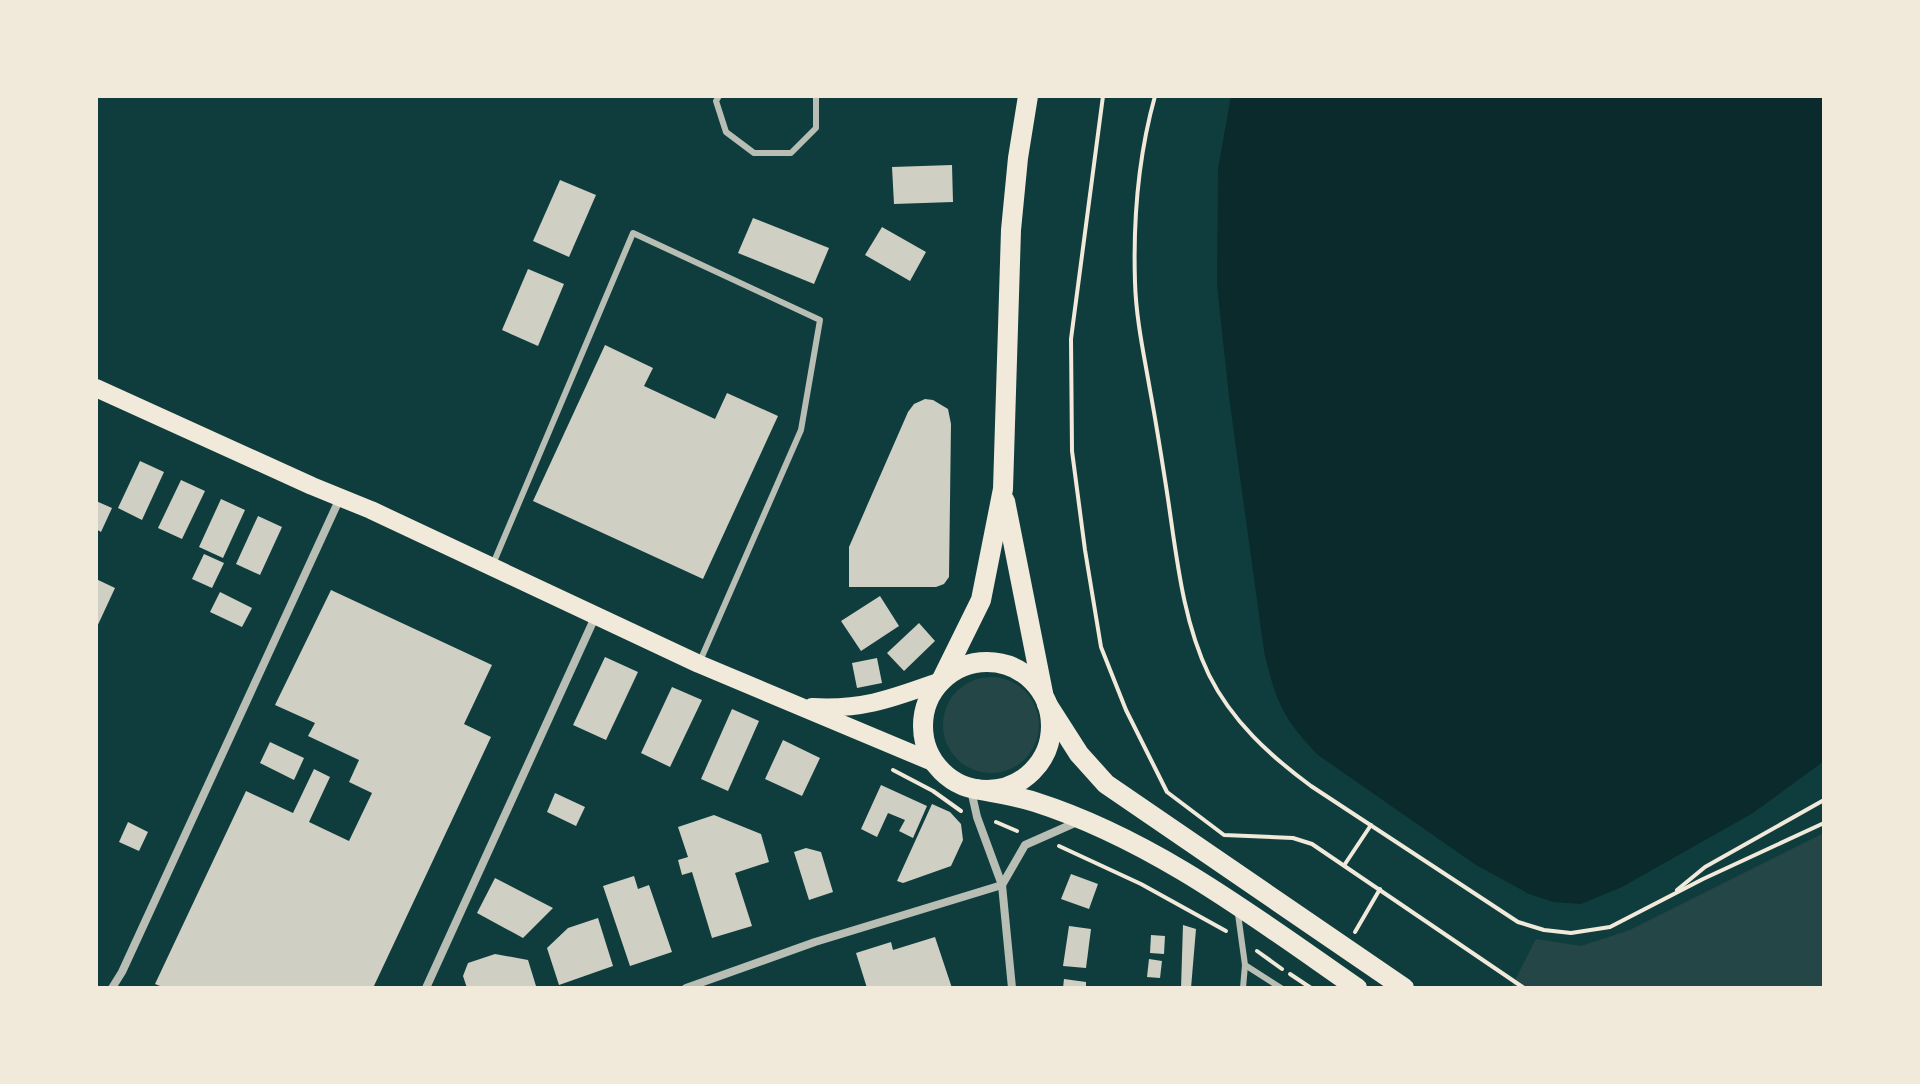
<svg xmlns="http://www.w3.org/2000/svg" width="1920" height="1084" font-family="Quicksand,sans-serif">
<style>
.green{fill:#244646}
.water{fill:#0a2a2b}
.building{fill:#cfcfc3}
.lines{fill:none;stroke-linecap:round;stroke-linejoin:round}
.path{stroke:#f1e9da;stroke-width:4}
.service{stroke:#b8beb3;stroke-width:6}
.minor{stroke:#b8beb3;stroke-width:8}
.primary{stroke:#f1e9da;stroke-width:18}
.trunk{stroke:#f1e9da;stroke-width:20}
</style>
<rect width="100%" height="100%" fill="#0f3d3e"/>
<g class="green">
<circle cx="991" cy="725" r="48"/>
<path d="M1824 833V988H1511L1536 939 1581 946 1630 930Z"/>
</g>
<path class="water" d="M1231 96H1824V761L1753 813 1622 887 1581 904 1553 902 1529 894 1476 865 1318 755C1283 719 1275 700 1264 651L1229 397 1217 285 1218 169Z"/>
<g class="building">
<path d="M952 165 953 202 894 204 892 167Z"/>
<path d="M560 180 596 195 569 257 533 241Z"/>
<path d="M753 218 829 248 814 284 738 253Z"/>
<path d="M882 227 926 252 910 281 865 255Z"/>
<path d="M528 269 564 284 538 346 502 330Z"/>
<path d="M605 345 653 368 644 386 715 419 727 393 778 416 703 579 533 501Z"/>
<path d="M925 399 933 400 948 409 951 424 949 577 944 584 936 587H849V547L908 412 914 404Z"/>
<path d="M140 461 164 472 142 520 118 508Z"/>
<path d="M181 480 205 491 182 539 158 528Z"/>
<path d="M221 499 245 510 223 558 199 547Z"/>
<path d="M96 501 112 508 101 532 96 529Z"/>
<path d="M258 516 282 527 260 575 236 564Z"/>
<path d="M204 554 224 563 212 588 192 579Z"/>
<path d="M96 579 115 588 96 629Z"/>
<path d="M331 590 492 665 464 724 491 737 373 988H165L155 984 246 791 293 813 314 769 330 777 309 822 349 841 372 793 349 782 359 760 308 736 315 723 275 705Z"/>
<path d="M220 592 252 608 242 627 210 612Z"/>
<path d="M880 596 899 626 861 651 841 621Z"/>
<path d="M919 623 935 641 904 671 887 653Z"/>
<path d="M605 657 638 672 606 740 573 725Z"/>
<path d="M877 658 882 683 857 688 852 663Z"/>
<path d="M672 687 702 700 670 767 641 753Z"/>
<path d="M732 709 759 721 728 791 701 779Z"/>
<path d="M783 740 820 758 802 796 765 779Z"/>
<path d="M270 742 304 758 294 780 260 763Z"/>
<path d="M881 785 927 806 913 838 899 831 905 820 888 813 877 837 861 829Z"/>
<path d="M555 793 585 807 576 826 547 812Z"/>
<path d="M932 804 950 812 961 824 963 840 951 866 903 883 897 881Z"/>
<path d="M714 815 761 834 769 862 735 873 752 926 712 938 692 872 682 875 678 860 688 857 678 827Z"/>
<path d="M128 822 148 832 139 851 119 842Z"/>
<path d="M806 848 821 852 833 892 809 900 794 852Z"/>
<path d="M1071 874 1098 884 1089 909 1061 899Z"/>
<path d="M634 876 638 889 649 885 672 952 630 966 603 886Z"/>
<path d="M495 878 553 908 523 938 477 913Z"/>
<path d="M598 918 613 966 559 985 547 948 568 928Z"/>
<path d="M1183 925 1196 929 1191 988H1181Z"/>
<path d="M1069 926 1091 929 1086 968 1063 966Z"/>
<path d="M1151 935 1165 936 1164 954 1150 953Z"/>
<path d="M935 937 952 988H867L856 953 891 942 893 950Z"/>
<path d="M495 954 528 960 536 986 467 988 463 976 468 963Z"/>
<path d="M1149 959 1162 961 1160 978 1147 977Z"/>
<path d="M1064 979 1086 982V988H1063Z"/>
</g>
<g class="lines">
<g class="path">
<path d="M1103 96 1071 339 1072 451 1085 550 1101 647 1126 710 1167 792 1224 835 1293 838 1312 844 1524 988"/>
<path d="M1155 96C1138 157 1133 219 1135 282 1136 319 1144 355 1150 390 1156 422 1161 454 1166 486 1176 549 1181 617 1209 675 1232 721 1269 755 1311 786L1518 922 1544 930 1571 933 1610 927 1703 879 1824 823"/>
<path d="M893 770 933 791 961 811"/>
<path d="M996 822 1017 831"/>
<path d="M1059 846 1141 884 1226 931"/>
<path d="M1345 864 1371 825"/>
<path d="M1677 890 1705 867 1824 800"/>
<path d="M1355 932 1380 889"/>
<path d="M1257 951 1282 969"/>
<path d="M1290 974 1311 988"/>
</g>
<g class="service">
<path d="M719 96 716 101 726 132 754 153H791L816 128V96"/>
<path d="M493 564 633 233 820 320 801 430 700 661"/>
<path d="M1238 914 1245 965 1243 988"/>
<path d="M1245 965 1281 988"/>
</g>
<g class="minor">
<path d="M971 790 977 817 1002 885 1012 988"/>
<path d="M1002 885 1025 845 1077 822"/>
<path d="M112 988 122 972 340 498"/>
<path d="M426 988 596 615"/>
<path d="M686 988 815 942 1002 885"/>
</g>
<g class="primary">
<path d="M96 388 312 486 371 510 699 664 935 763"/>
<path d="M812 707C864 710 893 698 941 681"/>
</g>
<g class="trunk">
<path d="M1005 501 1043 693"/>
<circle cx="987" cy="726" r="64"/>
<path d="M941 681 981 600 1003 489 1011 230 1018 158 1028 96"/>
<path d="M1047 704 1079 754 1106 784 1404 988"/>
<path d="M975 789C995 793 1016 796 1035 802 1154 840 1256 918 1357 988"/>
</g>
</g>
<rect width="1920" height="1084" fill="none" stroke="#f1e9da" stroke-width="196"/>
</svg>
